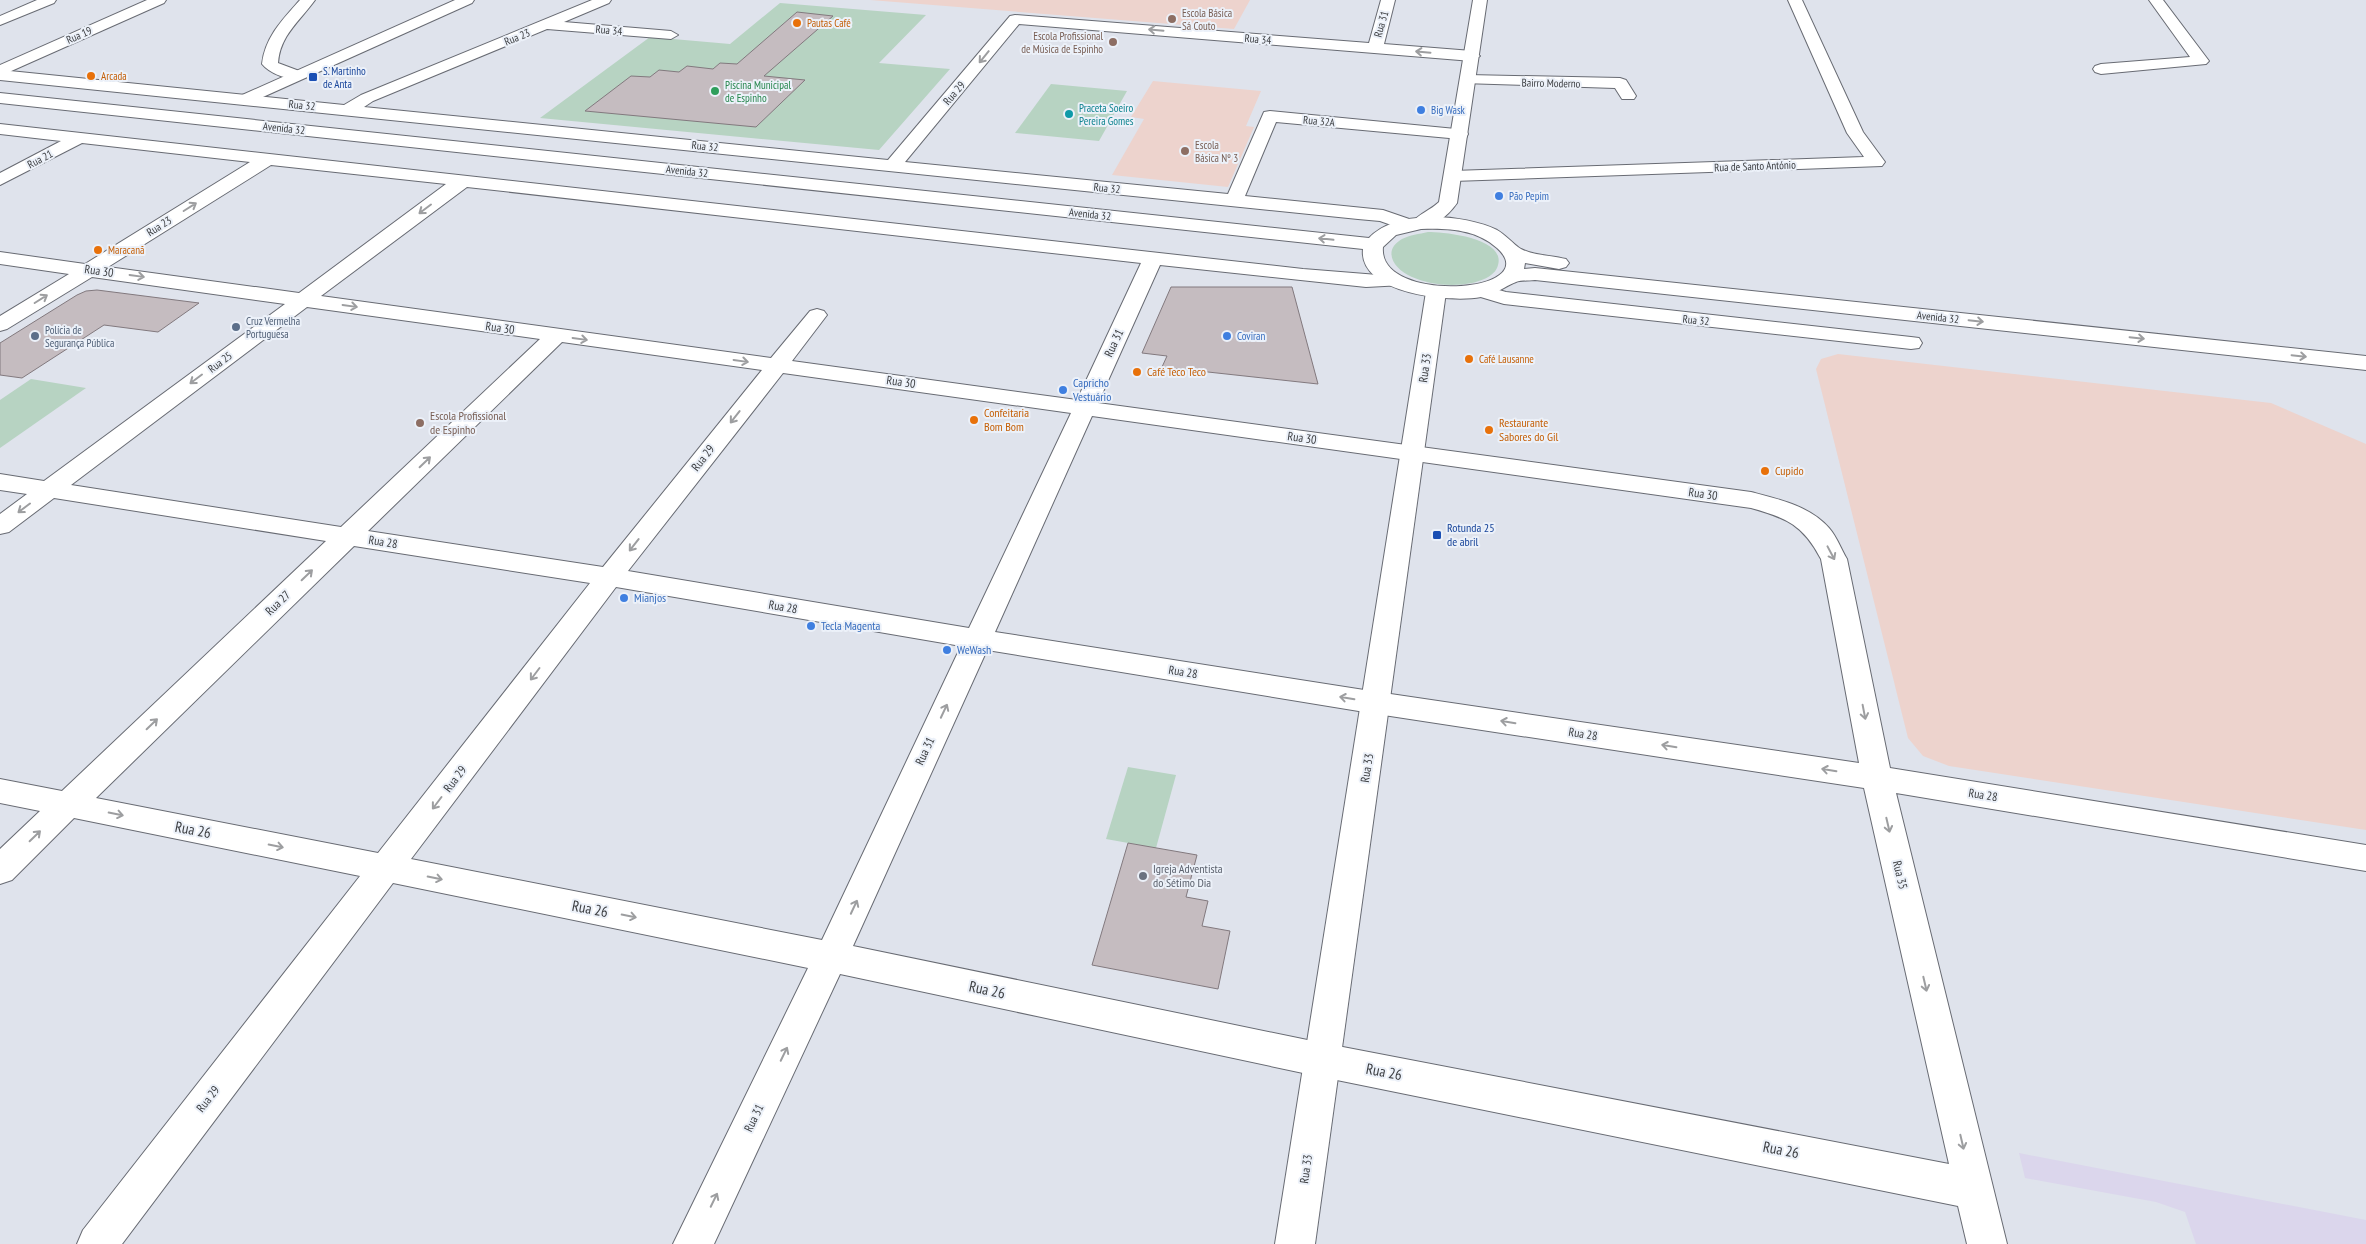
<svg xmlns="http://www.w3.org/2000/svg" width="2366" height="1244" font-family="'PT Sans Narrow',sans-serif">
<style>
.education{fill:#edd3cd}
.medical{fill:#dbd6ec}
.green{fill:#b7d3c2}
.building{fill:#c5bcc0;stroke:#82797e}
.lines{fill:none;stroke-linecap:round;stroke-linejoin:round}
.minor-casing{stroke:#686b73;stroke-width:2}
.tertiary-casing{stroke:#686b73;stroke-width:2}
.secondary-casing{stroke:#686b73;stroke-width:2}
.minor{fill:#fff;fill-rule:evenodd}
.tertiary{fill:#fff;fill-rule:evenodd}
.secondary{fill:#fff;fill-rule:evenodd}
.oneway{stroke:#9d9ea0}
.education-dot{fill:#8d6e63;stroke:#ecf1f9;stroke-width:2}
.food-dot{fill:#e8710a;stroke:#ecf1f9;stroke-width:2}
.transit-dot{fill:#1a4fb4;stroke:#ecf1f9;stroke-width:2}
.leisure-dot{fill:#2e9e5b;stroke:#ecf1f9;stroke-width:2}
.shop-dot{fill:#3f7fe0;stroke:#ecf1f9;stroke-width:2}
.culture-dot{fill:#0f9aa8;stroke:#ecf1f9;stroke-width:2}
.service-dot{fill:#5c6f8a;stroke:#ecf1f9;stroke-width:2}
.worship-dot{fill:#6b7280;stroke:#ecf1f9;stroke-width:2}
.labels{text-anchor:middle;stroke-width:4;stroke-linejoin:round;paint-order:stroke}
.far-education-label{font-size:11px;fill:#785e54;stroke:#ecf1f9;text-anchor:start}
.far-food-label{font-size:11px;fill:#c56008;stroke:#ecf1f9;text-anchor:start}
.far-street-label{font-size:11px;fill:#3b3d40;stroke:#ecf1f9}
.far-transit-label{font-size:11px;fill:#164399;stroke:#ecf1f9;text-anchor:start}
.far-leisure-label{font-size:11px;fill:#27864d;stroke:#ecf1f9;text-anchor:start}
.far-culture-label{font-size:11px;fill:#0d838f;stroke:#ecf1f9;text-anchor:start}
.far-shop-label{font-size:11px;fill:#366cbe;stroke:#ecf1f9;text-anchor:start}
.far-service-label{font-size:11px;fill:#4e5e75;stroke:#ecf1f9;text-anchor:start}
.street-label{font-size:12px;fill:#3b3d40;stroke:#ecf1f9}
.food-label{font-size:12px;fill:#c56008;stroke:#ecf1f9;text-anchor:start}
.shop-label{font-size:12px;fill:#366cbe;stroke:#ecf1f9;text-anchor:start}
.education-label{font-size:12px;fill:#785e54;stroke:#ecf1f9;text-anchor:start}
.transit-label{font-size:12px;fill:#164399;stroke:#ecf1f9;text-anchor:start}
.worship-label{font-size:12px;fill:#5b616d;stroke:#ecf1f9;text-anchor:start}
.near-street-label{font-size:15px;fill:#3b3d40;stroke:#ecf1f9}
</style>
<rect width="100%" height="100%" fill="#dfe3ec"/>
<g class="education">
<path d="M870 0H1250L1234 29Z"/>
<path d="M1153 81 1261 91 1246 126 1254 127 1228 187 1112 175 1144 119 1131 117Z"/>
<path d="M1838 354 2271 403 2366 444V830L1949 766 1923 756 1908 738 1816 369 1821 359Z"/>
</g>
<path class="medical" d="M2019 1153 2366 1220V1244H2196L2185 1212 2156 1202 2025 1178Z"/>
<g class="green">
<path d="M780 3 926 15 879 63 950 69 879 150 540 118 650 37 730 44Z"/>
<path d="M1051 84 1127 91 1099 141 1015 133Z"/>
<path d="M1428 232C1444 232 1510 238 1497 268 1493 277 1480 281 1472 283 1452 287 1430 285 1412 277 1395 270 1381 251 1402 239 1410 235 1419 234 1428 232Z"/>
<path d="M31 379 86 388 0 448V400Z"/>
<path d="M1128 767 1176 775 1156 848 1106 839Z"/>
</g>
<g class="building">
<path d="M797 12 833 16 764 76 805 80 756 127 585 111 631 76 650 77 659 70 679 72 687 66 713 69 720 63 737 64Z"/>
<path d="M1171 287H1292L1318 384 1162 367 1167 356 1142 353Z"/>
<path d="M97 290 199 303 158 332 104 325 22 378 0 375V343L77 295 86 291Z"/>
<path d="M1128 843 1197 855 1186 897 1208 901 1202 926 1230 931 1218 989 1092 965Z"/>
</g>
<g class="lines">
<defs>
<g id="minor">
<path d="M37 0H56L54 3 0 25V16Z"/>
<path d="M300 0H315C300 21 280 35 278 63L302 72 304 75 302 78C289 81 270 74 262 64 265 37 283 19 300 0Z"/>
<path d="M592 0H611L609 3 564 22 671 31 678 35 671 39 547 29 373 101 364 107 888 160 1010 16 1015 15 1369 43 1381 0H1395L1384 44 1472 51 1480 56 1472 61 1019 24 905 162 1228 194 1264 112 1270 111 1466 130 1468 134 1466 138 1460 139 1276 122 1245 196 1383 210 1415 221 1417 225 1415 229 1408 231 1380 221 1358 219 0 80V70L344 105 361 95Z"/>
<path d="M1788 0H1802L1863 132 1885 162 1882 166 1453 181 1447 180 1444 176 1447 172 1453 171 1864 157 1847 133Z"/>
<path d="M2149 0H2163L2209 61 2206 64 2101 74 2095 72 2093 69 2095 66 2101 64 2190 57Z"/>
<path d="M1468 75 1620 78 1626 80 1636 96 1634 99H1622L1615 88 1462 83 1460 80 1462 77Z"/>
<path d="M0 124 1303 269 1403 277 1406 281 1403 285 1366 287 1160 265 1098 403 1751 492C1778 499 1810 506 1829 528 1837 537 1841 549 1847 559L1890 768 2366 845V871L1896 793 2007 1244H1967L1958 1206 1322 1077 840 974 714 1244H673L808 968 393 883 122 1244H77L83 1230 360 876 74 818 12 880 0 884V849L40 811 0 803V779L62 791 326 541 54 498 9 532 0 534V514L27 494 0 490V474L44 481 285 304 92 277 7 329 0 331V316L69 274 0 264V252L85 264 250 162 82 143 0 185V173L61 141 0 134ZM271 165 446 184 299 293 108 267ZM467 187 1141 263 1077 400 792 361 827 315 824 311 817 309 810 311 771 358 321 296ZM307 307 540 339 341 527 71 485ZM562 342 762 370 603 567 368 531ZM783 373 1071 413 969 628 628 571ZM1092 416 1751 508C1787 518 1803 525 1821 559L1859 763 1377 692 995 632ZM354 546 590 583 378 853 96 798ZM616 587 961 646 822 940 411 859ZM987 650 1377 714 1864 788 1949 1164 1322 1043 853 946Z"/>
<path d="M1481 285 1506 292 1911 337 1919 338 1922 343 1919 348 1911 349 1504 304 1474 295 1471 291 1474 287Z"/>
</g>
<g id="tertiary">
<path d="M455 0H474L472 3 252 102H240L238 99 240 96Z"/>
<path d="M1473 0H1487L1457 203C1448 216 1431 231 1414 227L1412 223C1418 214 1431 210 1439 202Z"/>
<path d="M1436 286 1443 288 1446 292 1315 1244H1275L1426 292 1429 288Z"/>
</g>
<g id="secondary">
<path d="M147 0H166L164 3 0 76V65Z"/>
<path d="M0 93 1369 238C1396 209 1464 214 1497 230 1506 235 1513 244 1521 249 1535 256 1551 255 1566 259L1569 263 1566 267 1559 269 1525 263 1524 269 1535 268 2366 356V370L1535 280C1529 281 1521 280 1516 282 1503 287 1497 294 1481 297 1451 303 1358 294 1363 249L0 103ZM1421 229C1447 228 1476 229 1497 248 1547 293 1377 305 1383 247L1396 235Z"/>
</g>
</defs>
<use href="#minor" class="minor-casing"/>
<use href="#tertiary" class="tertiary-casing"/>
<use href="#secondary" class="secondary-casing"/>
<use href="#minor" class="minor"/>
<use href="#tertiary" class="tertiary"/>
<use href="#secondary" class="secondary"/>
</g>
<defs><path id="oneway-shaft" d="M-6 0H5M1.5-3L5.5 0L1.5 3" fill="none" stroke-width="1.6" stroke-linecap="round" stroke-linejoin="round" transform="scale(1.25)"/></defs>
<g class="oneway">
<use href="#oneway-shaft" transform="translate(1156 30) rotate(-175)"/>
<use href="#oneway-shaft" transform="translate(1423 52) rotate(-175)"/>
<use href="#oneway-shaft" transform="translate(984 57) rotate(129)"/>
<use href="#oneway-shaft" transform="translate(190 207) rotate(-32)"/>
<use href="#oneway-shaft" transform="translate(425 209) rotate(143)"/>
<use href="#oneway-shaft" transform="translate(1326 239) rotate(-174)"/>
<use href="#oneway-shaft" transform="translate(137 276) rotate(8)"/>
<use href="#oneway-shaft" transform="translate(41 299) rotate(-32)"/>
<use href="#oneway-shaft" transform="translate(350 306) rotate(8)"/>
<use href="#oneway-shaft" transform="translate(1976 321) rotate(6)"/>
<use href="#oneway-shaft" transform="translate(2137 338) rotate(6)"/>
<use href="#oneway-shaft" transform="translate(580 339) rotate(8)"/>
<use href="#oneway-shaft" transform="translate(2299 356) rotate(6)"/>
<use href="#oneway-shaft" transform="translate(741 361) rotate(8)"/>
<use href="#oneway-shaft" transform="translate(196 379) rotate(143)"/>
<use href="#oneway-shaft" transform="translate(735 417) rotate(128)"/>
<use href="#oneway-shaft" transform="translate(425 462) rotate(-44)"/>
<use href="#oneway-shaft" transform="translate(24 508) rotate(143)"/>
<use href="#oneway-shaft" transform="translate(634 545) rotate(128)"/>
<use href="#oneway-shaft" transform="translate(1831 553) rotate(62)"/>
<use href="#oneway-shaft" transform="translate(307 575) rotate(-44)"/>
<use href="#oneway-shaft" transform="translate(535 674) rotate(127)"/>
<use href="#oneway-shaft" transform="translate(1347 698) rotate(-171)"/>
<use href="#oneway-shaft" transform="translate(944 711) rotate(-65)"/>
<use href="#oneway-shaft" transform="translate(1864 712) rotate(79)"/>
<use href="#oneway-shaft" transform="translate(1508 722) rotate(-171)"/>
<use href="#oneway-shaft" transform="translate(152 724) rotate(-44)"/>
<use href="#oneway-shaft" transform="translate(1669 746) rotate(-171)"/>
<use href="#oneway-shaft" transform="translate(1829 770) rotate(-171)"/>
<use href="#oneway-shaft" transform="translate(437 803) rotate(127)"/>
<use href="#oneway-shaft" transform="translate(116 814) rotate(11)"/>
<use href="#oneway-shaft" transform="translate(1888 825) rotate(77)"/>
<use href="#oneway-shaft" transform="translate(35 836) rotate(-44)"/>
<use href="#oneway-shaft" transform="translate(276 846) rotate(11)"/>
<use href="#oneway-shaft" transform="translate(435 878) rotate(11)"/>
<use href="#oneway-shaft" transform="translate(854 907) rotate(-65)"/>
<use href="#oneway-shaft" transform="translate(629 916) rotate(11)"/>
<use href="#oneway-shaft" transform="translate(1925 984) rotate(77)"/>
<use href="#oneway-shaft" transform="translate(784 1054) rotate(-64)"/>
<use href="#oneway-shaft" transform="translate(1962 1142) rotate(77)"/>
<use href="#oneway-shaft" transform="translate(714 1200) rotate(-64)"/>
</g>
<g class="education-dot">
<circle cx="1172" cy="19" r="5"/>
<circle cx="1113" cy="42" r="5"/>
<circle cx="1185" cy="151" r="5"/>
<circle cx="420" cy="423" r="5"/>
</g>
<g class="food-dot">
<circle cx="797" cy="23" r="5"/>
<circle cx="91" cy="76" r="5"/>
<circle cx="98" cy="250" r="5"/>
<circle cx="1469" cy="359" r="5"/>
<circle cx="1137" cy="372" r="5"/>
<circle cx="974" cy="420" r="5"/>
<circle cx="1489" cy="430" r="5"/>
<circle cx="1765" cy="471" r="5"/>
</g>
<g class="transit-dot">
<rect x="308" y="72" width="10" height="10" rx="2.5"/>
<rect x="1432" y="530" width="10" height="10" rx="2.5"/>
</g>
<circle class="leisure-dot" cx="715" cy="91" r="5"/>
<g class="shop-dot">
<circle cx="1421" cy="110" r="5"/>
<circle cx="1499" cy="196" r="5"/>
<circle cx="1227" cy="336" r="5"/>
<circle cx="1063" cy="390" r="5"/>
<circle cx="624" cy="598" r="5"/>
<circle cx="811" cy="626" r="5"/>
<circle cx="947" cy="650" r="5"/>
</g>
<circle class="culture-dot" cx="1069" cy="114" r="5"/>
<g class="service-dot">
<circle cx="236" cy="327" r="5"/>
<circle cx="35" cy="336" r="5"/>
</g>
<circle class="worship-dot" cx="1143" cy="876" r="5"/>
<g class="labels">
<g class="far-education-label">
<text x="1182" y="17">Escola Básica<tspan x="1182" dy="13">Sá Couto</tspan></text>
<text x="1103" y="40" text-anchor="end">Escola Profissional<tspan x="1103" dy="13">de Música de Espinho</tspan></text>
<text x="1195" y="149">Escola<tspan x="1195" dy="13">Básica Nº 3</tspan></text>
</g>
<g class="far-food-label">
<text x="807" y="27">Pautas Café</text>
<text x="101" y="80">Arcada</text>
<text x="108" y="254">Maracanã</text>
<text x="1479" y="363">Café Lausanne</text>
</g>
<g class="far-street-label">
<text transform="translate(1381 24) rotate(-74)" y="4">Rua 31</text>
<text transform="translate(609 30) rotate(5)" y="4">Rua 34</text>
<text transform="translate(79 35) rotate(-24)" y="4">Rua 19</text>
<text transform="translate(517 37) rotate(-22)" y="4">Rua 23</text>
<text transform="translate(1258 39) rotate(5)" y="4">Rua 34</text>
<text transform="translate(1551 83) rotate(1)" y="4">Bairro Moderno</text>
<text transform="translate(954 93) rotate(-49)" y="4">Rua 29</text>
<text transform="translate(302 105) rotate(6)" y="4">Rua 32</text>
<text transform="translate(1319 121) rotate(5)" y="4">Rua 32A</text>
<text transform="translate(284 128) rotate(6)" y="4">Avenida 32</text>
<text transform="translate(705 146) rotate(6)" y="4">Rua 32</text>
<text transform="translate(40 159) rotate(-28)" y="4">Rua 21</text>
<text transform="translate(1755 166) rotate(-2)" y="4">Rua de Santo António</text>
<text transform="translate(687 171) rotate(6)" y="4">Avenida 32</text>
<text transform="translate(1107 188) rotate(6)" y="4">Rua 32</text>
<text transform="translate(1090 214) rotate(6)" y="4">Avenida 32</text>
<text transform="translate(159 226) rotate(-32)" y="4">Rua 23</text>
<text transform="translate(1938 317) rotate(6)" y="4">Avenida 32</text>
<text transform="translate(1696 320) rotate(6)" y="4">Rua 32</text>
<text transform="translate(220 362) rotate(-37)" y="4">Rua 25</text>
</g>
<g class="far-transit-label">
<text x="323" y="75">S. Martinho<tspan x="323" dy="13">de Anta</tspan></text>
</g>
<g class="far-leisure-label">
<text x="725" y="89">Piscina Municipal<tspan x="725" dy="13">de Espinho</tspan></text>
</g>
<g class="far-culture-label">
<text x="1079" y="112">Praceta Soeiro<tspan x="1079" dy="13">Pereira Gomes</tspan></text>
</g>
<g class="far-shop-label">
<text x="1431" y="114">Big Wask</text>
<text x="1509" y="200">Pão Pepim</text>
<text x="1237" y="340">Coviran</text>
</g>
<g class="far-service-label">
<text x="246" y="325">Cruz Vermelha<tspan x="246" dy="13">Portuguesa</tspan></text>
<text x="45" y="334">Polícia de<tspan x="45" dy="13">Segurança Pública</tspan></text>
</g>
<g class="street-label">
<text transform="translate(99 271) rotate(8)" y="4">Rua 30</text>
<text transform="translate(500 328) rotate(8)" y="4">Rua 30</text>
<text transform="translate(1114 343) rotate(-65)" y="4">Rua 31</text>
<text transform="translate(1425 368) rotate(-82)" y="4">Rua 33</text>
<text transform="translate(901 382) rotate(8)" y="4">Rua 30</text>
<text transform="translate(1302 438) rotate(8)" y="4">Rua 30</text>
<text transform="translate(703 458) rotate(-52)" y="4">Rua 29</text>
<text transform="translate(1703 494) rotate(8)" y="4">Rua 30</text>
<text transform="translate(383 542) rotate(9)" y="4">Rua 28</text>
<text transform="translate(278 603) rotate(-44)" y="4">Rua 27</text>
<text transform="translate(783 607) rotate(10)" y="4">Rua 28</text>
<text transform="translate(1183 672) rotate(9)" y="4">Rua 28</text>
<text transform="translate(1583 734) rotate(9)" y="4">Rua 28</text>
<text transform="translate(925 751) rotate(-65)" y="4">Rua 31</text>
<text transform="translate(1367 768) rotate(-81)" y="4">Rua 33</text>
<text transform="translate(455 779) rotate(-53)" y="4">Rua 29</text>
<text transform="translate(1983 795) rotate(9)" y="4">Rua 28</text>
<text transform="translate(1900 875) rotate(77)" y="4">Rua 35</text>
<text transform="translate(208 1099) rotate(-52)" y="4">Rua 29</text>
<text transform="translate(754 1118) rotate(-64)" y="4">Rua 31</text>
<text transform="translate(1306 1169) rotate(-82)" y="4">Rua 33</text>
</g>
<g class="food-label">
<text x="1147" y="376">Café Teco Teco</text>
<text x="984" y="417">Confeitaria<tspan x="984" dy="14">Bom Bom</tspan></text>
<text x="1499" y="427">Restaurante<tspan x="1499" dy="14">Sabores do Gil</tspan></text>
<text x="1775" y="475">Cupido</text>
</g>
<g class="shop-label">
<text x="1073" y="387">Capricho<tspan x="1073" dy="14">Vestuário</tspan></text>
<text x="634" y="602">Mianjos</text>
<text x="821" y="630">Tecla Magenta</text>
<text x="957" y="654">WeWash</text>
</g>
<g class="education-label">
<text x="430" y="420">Escola Profissional<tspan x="430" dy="14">de Espinho</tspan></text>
</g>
<g class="transit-label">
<text x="1447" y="532">Rotunda 25<tspan x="1447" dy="14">de abril</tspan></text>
</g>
<g class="worship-label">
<text x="1153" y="873">Igreja Adventista<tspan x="1153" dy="14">do Sétimo Dia</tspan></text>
</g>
<g class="near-street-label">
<text transform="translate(193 830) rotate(11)" y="5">Rua 26</text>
<text transform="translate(590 909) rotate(11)" y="5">Rua 26</text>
<text transform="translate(987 990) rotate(12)" y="5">Rua 26</text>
<text transform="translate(1384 1072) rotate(11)" y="5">Rua 26</text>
<text transform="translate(1781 1150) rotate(11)" y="5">Rua 26</text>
</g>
</g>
</svg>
